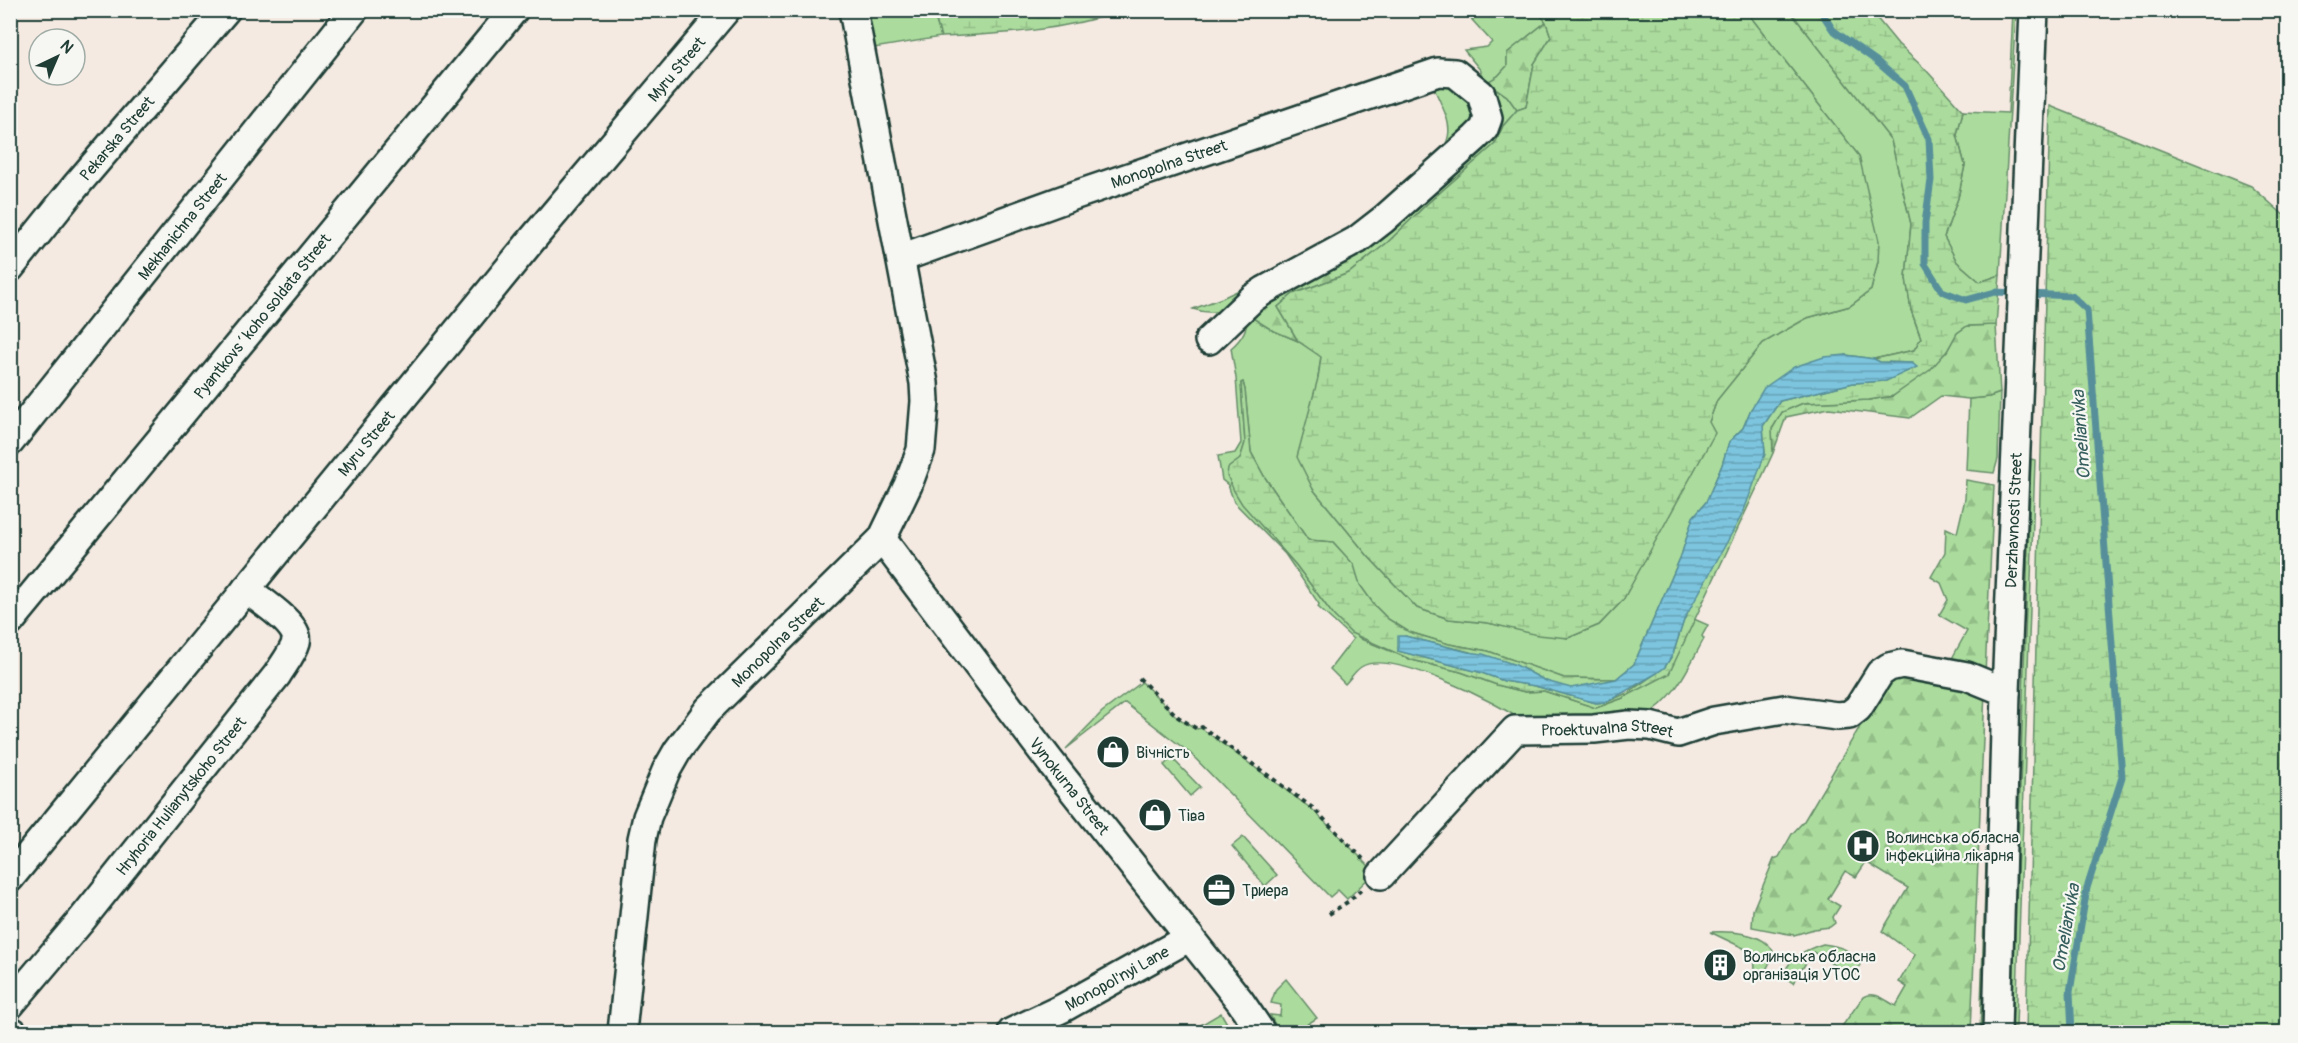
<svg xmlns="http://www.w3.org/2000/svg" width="2298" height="1043" font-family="Pangolin,sans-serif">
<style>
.green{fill:#abdc9d;stroke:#658c68;stroke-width:1.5}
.forest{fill:url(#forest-firs);stroke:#658c68;stroke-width:1.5}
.wetland{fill:url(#wetland-marsh);stroke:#658c68;stroke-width:1.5}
.water{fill:url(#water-rules);stroke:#578f9a;stroke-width:1.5}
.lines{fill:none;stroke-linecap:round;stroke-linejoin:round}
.stream{stroke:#578f9a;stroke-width:7}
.minor-casing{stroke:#1f3d34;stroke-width:32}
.path{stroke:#1f3d34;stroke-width:4;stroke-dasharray:4.5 4.5;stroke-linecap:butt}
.minor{stroke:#f6f6f2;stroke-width:27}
.labels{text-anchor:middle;stroke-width:4.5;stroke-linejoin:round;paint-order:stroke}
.street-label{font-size:16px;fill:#1f3d34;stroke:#f6f6f2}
.poi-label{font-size:16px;fill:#1f3d34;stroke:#f6f6f2;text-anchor:start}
.water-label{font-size:18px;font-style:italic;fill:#365f5e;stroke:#f6f6f2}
</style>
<defs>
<pattern id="forest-firs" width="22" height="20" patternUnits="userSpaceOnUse" patternTransform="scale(1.5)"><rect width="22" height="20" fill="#abdc9d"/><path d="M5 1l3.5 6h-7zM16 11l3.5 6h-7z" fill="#93be88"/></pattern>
<pattern id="wetland-marsh" width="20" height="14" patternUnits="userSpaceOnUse" patternTransform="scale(1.5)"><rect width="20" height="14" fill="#abdc9d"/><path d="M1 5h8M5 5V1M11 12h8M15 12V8" fill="none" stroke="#93be88"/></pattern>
<pattern id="water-rules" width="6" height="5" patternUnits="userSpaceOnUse" patternTransform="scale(1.5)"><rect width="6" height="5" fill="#7dc5de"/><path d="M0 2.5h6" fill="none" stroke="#66a1b5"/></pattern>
</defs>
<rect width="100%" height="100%" fill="#f5eae2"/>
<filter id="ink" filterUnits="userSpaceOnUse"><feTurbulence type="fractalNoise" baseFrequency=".0167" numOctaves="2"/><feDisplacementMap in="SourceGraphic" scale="12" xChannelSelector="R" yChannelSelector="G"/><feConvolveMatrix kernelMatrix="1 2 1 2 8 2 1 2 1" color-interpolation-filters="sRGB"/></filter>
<g filter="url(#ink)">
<g class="green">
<path d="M860 11H933L941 37 868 49Z"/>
<path d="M1464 11H1538L1546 22 1507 53V66L1498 76 1487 83 1507 96 1517 110 1503 126 1496 144C1483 124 1479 94 1481 71L1464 50 1487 47 1492 42Z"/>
<path d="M1746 11H1790L1891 140 1911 224 1906 278 1911 310 1921 339 1914 350 1874 359 1846 355 1751 409 1743 428 1729 442 1722 465 1706 502 1693 517 1681 556 1634 664 1616 679 1564 678 1488 651 1449 644 1409 632 1388 619 1375 606 1360 585 1353 565 1333 542 1308 540 1264 476 1251 452 1245 390 1243 382 1241 383 1245 443 1240 459 1276 542 1296 565 1334 616 1361 639 1412 660 1461 672 1497 685 1525 692 1544 691 1596 708 1623 698 1683 643 1694 619 1708 625 1702 636 1704 639C1689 666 1675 700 1646 715L1524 722C1499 703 1389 648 1361 667 1355 671 1350 679 1345 684L1330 669 1353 639 1318 607 1319 604 1285 554 1234 502 1228 485 1222 480 1218 456 1235 453 1241 443 1236 378 1231 348C1242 339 1248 329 1248 315L1272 330 1298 341 1321 356 1318 378 1313 489 1368 556 1417 608 1449 619 1488 623 1568 638 1599 625 1623 600 1709 422 1717 400 1763 343 1807 318 1850 306 1871 290 1878 261 1859 156Z"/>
<path d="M2013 11H2016L2000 275 1980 282 1957 262 1944 237 1958 198 1965 165 1957 135 1963 111 2008 113Z"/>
<path d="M1432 84C1461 84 1495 94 1477 129 1434 167 1393 210 1345 243 1320 261 1290 272 1264 287 1239 301 1225 320 1193 309L1222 298 1344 241 1428 170C1460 134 1450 124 1432 84Z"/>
<path d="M2000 393 1998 459 1994 473 1966 470 1969 399 1989 397Z"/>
<path d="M2031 459 2035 460 2016 1026H2012Z"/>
<path d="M1142 682 1178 718 1197 729 1201 728 1313 810 1375 872 1347 899 1338 890 1330 897 1191 754 1125 703 1066 749 1102 712Z"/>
<path d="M1992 697 1985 1032H1980Z"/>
<path d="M1172 758 1200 787 1190 796 1164 765Z"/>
<path d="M1243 837 1277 875 1265 886 1232 846Z"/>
<path d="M1710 932C1729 931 1763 932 1773 951L1772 958 1761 980H1754L1755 969 1754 953Z"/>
<path d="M1823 944C1839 946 1852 949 1860 965L1854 977 1813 952 1793 983 1784 977C1786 959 1807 949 1823 944Z"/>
<path d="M1286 979 1317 1018 1295 1032H1279L1270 1015 1280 1016 1281 1005 1271 1003 1276 989Z"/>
<path d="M1221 1013 1232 1032H1189Z"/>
</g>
<g class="forest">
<path d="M1546 22 1551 37 1534 64 1526 107 1517 110 1507 96 1487 82 1498 76 1507 66V53Z"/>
<path d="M1488 132 1496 144 1427 204 1388 242 1349 273 1293 294 1278 307 1298 341 1272 330 1248 315Z"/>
<path d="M1996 325 2000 393 1989 397 1969 399 1941 396 1910 418 1829 408 1786 417 1773 453 1772 429 1782 412 1803 403 1869 400 1893 396 1947 351 1957 333 1967 326Z"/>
<path d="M1966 480 1994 485 1985 674 1950 662 1967 631 1939 615 1948 600 1941 583 1931 577 1945 552 1946 528 1957 533 1965 499Z"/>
<path d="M1886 674 1985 690 1971 1032H1838L1863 997C1875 990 1886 1001 1896 1006L1907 987 1899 982 1915 955 1882 931 1908 888 1866 862 1856 877 1845 871 1828 899 1840 906 1833 917 1835 923 1830 927 1814 929 1794 935 1752 927 1753 910 1774 859 1779 857 1792 834 1804 821 1865 718Z"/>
</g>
<g class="wetland">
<path d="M933 11V10L1121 11C1062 31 1003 34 941 37Z"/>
<path d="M1538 11H1746L1859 156 1879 241 1878 261 1871 290 1850 306 1807 318 1763 343 1717 400 1709 422 1715 433 1623 600 1599 625 1568 638 1538 635 1488 623 1449 619 1417 608 1368 556 1313 489 1297 457 1318 378 1321 357 1298 341 1278 307 1293 294 1349 273 1388 242 1427 204 1495 144 1503 126 1517 110 1526 107 1534 64 1551 37 1546 22Z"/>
<path d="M1790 11H1871L1898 44 1926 70 1963 111 1957 135 1965 165 1958 198 1944 237 1957 262 1980 282 2000 275 1996 325 1967 326 1957 333 1947 351 1930 370 1893 396 1869 400 1803 403 1782 412 1772 429 1773 453 1762 477 1669 674 1623 698 1596 708 1544 691 1525 692 1497 685 1461 672 1412 660 1351 633 1334 616 1296 565 1242 504 1234 491 1227 475 1228 468 1240 459 1245 443 1241 383 1243 382 1245 390 1251 452 1264 476 1308 540 1333 542 1354 565 1360 585 1375 606 1388 619 1409 632 1449 644 1488 651 1564 678 1616 679C1602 683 1585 690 1571 688 1549 687 1532 671 1512 664 1477 652 1441 646 1405 636L1398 651 1479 672 1504 681 1535 686 1596 703 1607 702 1629 692 1665 667 1673 654 1684 620 1765 454 1763 426 1780 401 1853 383 1886 381 1912 363 1880 362 1874 359 1914 350 1921 338 1911 310 1906 278 1911 224 1891 140Z"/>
<path d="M2050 106 2251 186 2287 218V1032H2026Z"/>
</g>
<path class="water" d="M1846 355 1874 359 1880 362 1912 363 1917 367 1886 381 1853 383 1780 401 1763 426 1765 454 1743 513 1684 620 1673 654 1665 667 1657 673 1607 702 1596 703 1535 686 1504 681 1479 672 1398 651V636H1405L1468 652 1483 654 1516 665 1546 681 1571 688 1616 679 1634 664 1681 556 1693 517 1706 502 1722 465 1729 442 1743 428 1751 409 1764 388 1794 367 1824 357Z"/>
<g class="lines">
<g class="stream">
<path d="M1820 10 1833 30 1875 60 1905 86 1929 139 1931 180 1925 223V264L1942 291 1966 300 1995 292 2018 293"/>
<path d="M2029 294 2072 296 2087 310 2122 777 2087 888 2070 992 2072 1032"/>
</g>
<defs>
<g id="minor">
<path id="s1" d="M901 258 1073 196 1438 72 1455 73 1481 94 1488 118 1484 129 1475 138 1384 219 1357 240 1265 290 1253 298 1209 340"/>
<path id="s2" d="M10 268 74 188 226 10"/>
<path id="s3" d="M10 442 354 10"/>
<path id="s4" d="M882 539 1049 760 1240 1001 1261 1032"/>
<path d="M10 622 514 10"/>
<path id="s5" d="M1381 875 1515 730 1594 729 1629 725 1650 726 1678 733 1714 721 1784 709 1837 716 1849 715 1858 708 1880 673 1889 667 1902 664 1967 676 2006 692"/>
<path id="s6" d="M10 878 531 241 726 10"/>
<path id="s7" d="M10 1005 80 922 277 675C283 665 293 653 296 642 301 625 258 599 246 589"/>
<path d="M10 1031 13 1032"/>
<path id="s8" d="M622 1032 642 839 647 817 666 771 678 750 708 710 882 539 908 485 921 450 925 401 924 383 853 10"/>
<path id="s9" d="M1012 1032 1063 1008 1190 937"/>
<path id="s10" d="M1997 1032 2006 692 2034 10"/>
</g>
</defs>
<use href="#minor" class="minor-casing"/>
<g class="path">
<path d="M1139 678 1178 717 1197 729 1202 727 1314 809 1363 859"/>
<path d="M1329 914 1349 901 1362 889"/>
</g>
<use href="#minor" class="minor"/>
</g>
</g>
<defs>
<symbol id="shop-disc" viewBox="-11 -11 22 22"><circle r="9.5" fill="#1f3d34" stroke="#f6f6f2"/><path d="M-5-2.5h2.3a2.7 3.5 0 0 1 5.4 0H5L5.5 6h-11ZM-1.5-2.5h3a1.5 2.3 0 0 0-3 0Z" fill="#fff"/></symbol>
<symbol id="hospital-disc" viewBox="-11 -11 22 22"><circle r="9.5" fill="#1f3d34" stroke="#f6f6f2"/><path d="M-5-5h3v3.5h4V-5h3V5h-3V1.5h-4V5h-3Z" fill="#fff"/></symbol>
<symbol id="office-disc" viewBox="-11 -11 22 22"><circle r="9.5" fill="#1f3d34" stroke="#f6f6f2"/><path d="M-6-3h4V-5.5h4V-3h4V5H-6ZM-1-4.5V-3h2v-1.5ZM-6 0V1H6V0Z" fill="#fff"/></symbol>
<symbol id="building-disc" viewBox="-11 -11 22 22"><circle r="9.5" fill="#1f3d34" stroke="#f6f6f2"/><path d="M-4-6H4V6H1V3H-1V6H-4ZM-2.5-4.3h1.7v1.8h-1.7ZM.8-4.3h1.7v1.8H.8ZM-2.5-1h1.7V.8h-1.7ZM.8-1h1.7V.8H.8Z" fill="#fff"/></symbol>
</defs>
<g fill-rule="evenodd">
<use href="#shop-disc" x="1094" y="733" width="38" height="38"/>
<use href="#shop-disc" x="1136" y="796" width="38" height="38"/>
<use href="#hospital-disc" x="1844" y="827" width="38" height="38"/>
<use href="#office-disc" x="1200" y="871" width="38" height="38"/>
<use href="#building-disc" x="1701" y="946" width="38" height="38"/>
</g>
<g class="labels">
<g class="street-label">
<text dy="6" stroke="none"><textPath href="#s6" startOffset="1048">Myru Street</textPath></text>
<text dy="6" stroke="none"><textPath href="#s2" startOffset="168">Pekarska Street</textPath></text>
<text dy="6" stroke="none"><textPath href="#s1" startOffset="284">Monopolna Street</textPath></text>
<text dy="6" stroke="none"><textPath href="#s3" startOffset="276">Mekhanichna Street</textPath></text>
<text transform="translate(262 316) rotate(-51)" y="6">Pyantkovsʹkoho soldata Street</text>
<text dy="6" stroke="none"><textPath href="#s6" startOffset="562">Myru Street</textPath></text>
<text dy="6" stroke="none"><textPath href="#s10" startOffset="512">Derzhavnosti Street</textPath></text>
<text dy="6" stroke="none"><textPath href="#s8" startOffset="438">Monopolna Street</textPath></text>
<text dy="6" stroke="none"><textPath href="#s5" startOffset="290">Proektuvalna Street</textPath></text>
<text dy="6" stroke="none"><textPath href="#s4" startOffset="310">Vynokurna Street</textPath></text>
<text dy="6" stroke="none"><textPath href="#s7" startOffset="270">Hryhoria Hulianytskoho Street</textPath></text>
<text dy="6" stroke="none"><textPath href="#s9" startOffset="118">Monopol'nyi Lane</textPath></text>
</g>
<g class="poi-label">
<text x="1136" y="758">Вічність</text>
<text x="1178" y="821">Тіва</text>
<text x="1886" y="843">Волинська обласна<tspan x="1886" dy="18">інфекційна лікарня</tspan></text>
<text x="1242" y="896">Триера</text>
<text x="1743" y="962">Волинська обласна<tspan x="1743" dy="18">організація УТОС</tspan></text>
</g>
<g class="water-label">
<text transform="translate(2081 435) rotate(-94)" y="6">Omelianivka</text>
<text transform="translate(2066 928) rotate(-80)" y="6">Omelianivka</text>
</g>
</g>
<rect width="2298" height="1043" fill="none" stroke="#f6f6f2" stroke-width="36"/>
<rect x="18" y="18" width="2262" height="1007" fill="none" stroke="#1f3d34" stroke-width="2" filter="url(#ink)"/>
<g transform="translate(57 57) rotate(44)"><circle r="28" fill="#f6f6f2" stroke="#a0aca6" stroke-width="1.5"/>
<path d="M0-4.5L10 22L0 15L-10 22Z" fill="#1f3d34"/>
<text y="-9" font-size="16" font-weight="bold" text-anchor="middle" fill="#1f3d34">N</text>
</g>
</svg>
